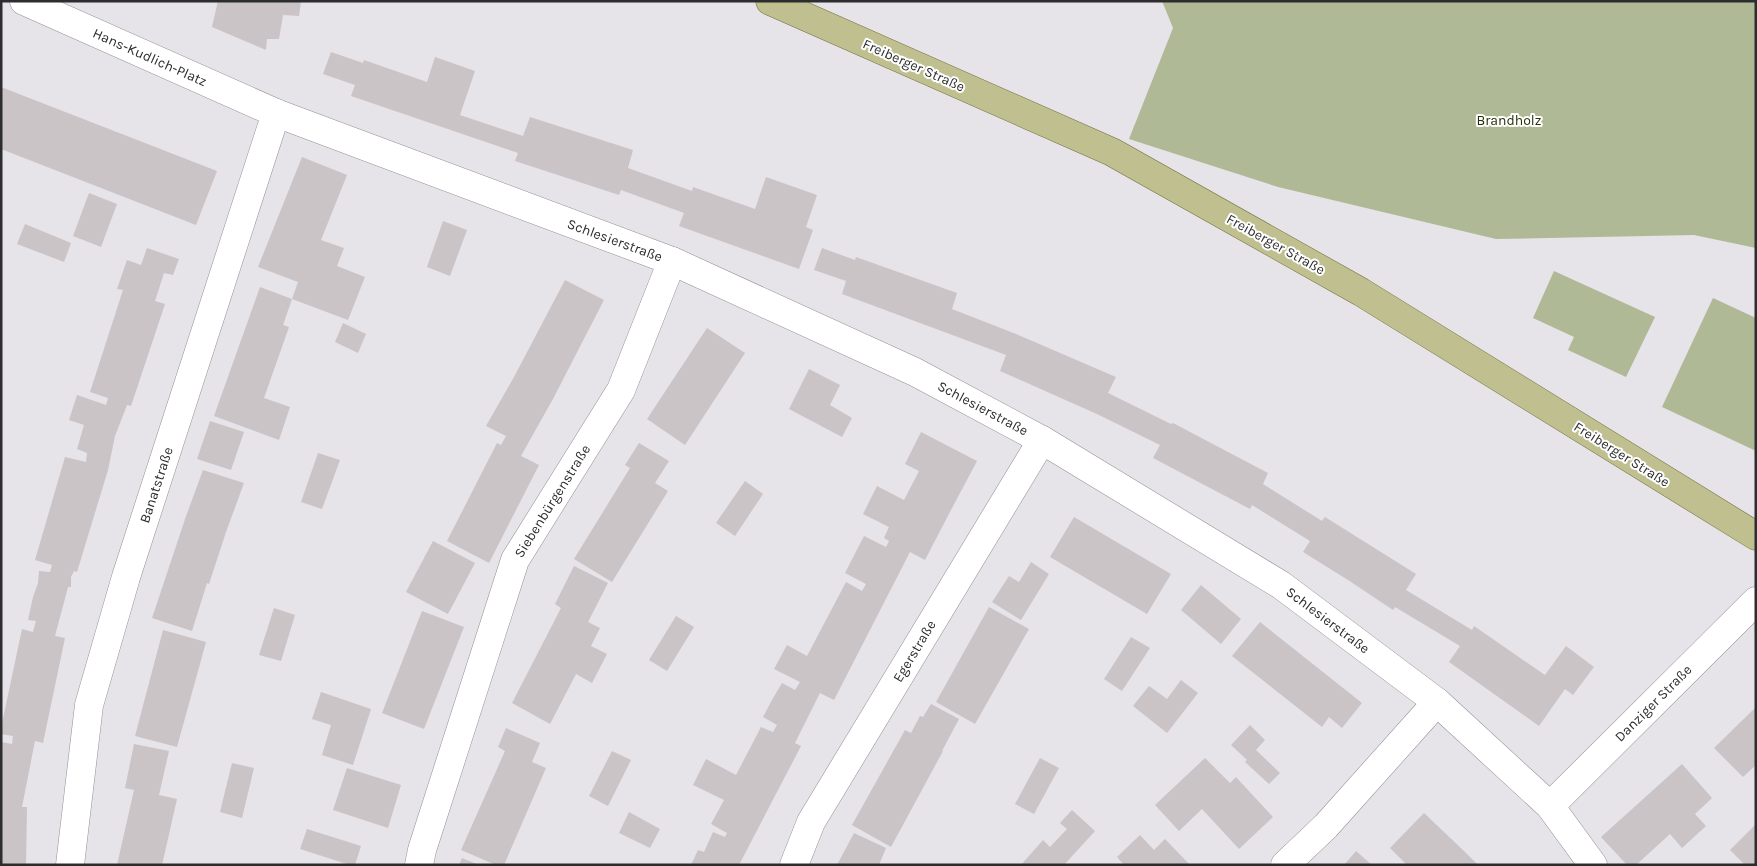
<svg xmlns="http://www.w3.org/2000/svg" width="1757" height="866" font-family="Karla,sans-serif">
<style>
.green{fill:#b0b995}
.building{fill:#cac4c7}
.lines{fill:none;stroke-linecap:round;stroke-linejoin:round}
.minor-casing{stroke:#939096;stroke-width:29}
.major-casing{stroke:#70703d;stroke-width:29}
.minor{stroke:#fff;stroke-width:28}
.major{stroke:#bfbf8f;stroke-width:28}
.labels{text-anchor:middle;stroke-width:4;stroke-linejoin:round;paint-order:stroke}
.street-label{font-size:14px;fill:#2d2c2e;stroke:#fff}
.park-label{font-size:14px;fill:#282f08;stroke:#fff}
</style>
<rect width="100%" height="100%" fill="#e6e3e9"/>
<g class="green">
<path d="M1162 1H1756V248L1694 235 1496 239 1278 187 1129 139 1173 28Z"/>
<path d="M1554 271 1655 317 1626 377 1568 350 1574 337 1533 318Z"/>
<path d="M1713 298 1756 318V451L1662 407Z"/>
</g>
<g class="building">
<path d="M218 1H301L299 16 283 15 279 39H267L266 50 212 27Z"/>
<path d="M331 52 363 63 364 60 427 82 435 57 475 71 460 115 523 136 530 117 633 150 628 168 692 191 693 187 755 209 766 177 817 195 806 227 813 230 799 269 679 226 684 213 621 190 619 195 515 161 518 153 351 96 355 85 323 74Z"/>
<path d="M1 87 217 171 196 225 1 149Z"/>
<path d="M302 157 347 175 321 240 344 248 337 266 365 277 348 320 292 299 298 282 258 267Z"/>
<path d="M89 193 117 204 101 247 73 236Z"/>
<path d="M443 221 467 230 450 276 427 267Z"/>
<path d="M25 224 71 243 64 262 17 244Z"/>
<path d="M147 248 179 259 173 275 164 273 155 301 165 304 131 406 127 405 115 436 108 470 77 572 74 571 71 577V587H68L55 636 65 638 43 743 35 741 22 807H27L26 865H1V742L12 744 13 736 1 734V728L22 629 33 632 36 621 28 620 33 597 38 583 39 571 50 572 52 565 35 560 65 457 86 462 87 453 77 449 84 425 69 420 77 395 106 405 108 398 90 392 123 290 117 289 127 260 141 265Z"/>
<path d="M822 248 855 260 856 257 957 293 952 309 1016 334 1116 377 1108 393 1171 424 1173 423 1268 473 1263 484 1322 521 1325 517 1416 574 1406 590 1472 630 1474 626 1545 675 1566 646 1594 667 1573 695 1565 689 1539 726 1449 662 1460 646 1395 607 1393 610 1348 580 1303 552 1310 541 1252 505 1250 509 1153 458 1160 445 1099 415 1000 371 1006 355 842 294 846 281 814 270Z"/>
<path d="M565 280 604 300 554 397 521 456 539 465 489 563 447 541 497 443 501 445 506 436 486 426 514 377Z"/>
<path d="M260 287 292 299 283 325 289 327 264 398 290 407 279 440 214 416Z"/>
<path d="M343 323 366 334 358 353 335 342Z"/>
<path d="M707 328 745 353 685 445 647 419Z"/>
<path d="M809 369 840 385 830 405 852 418 842 437 789 409Z"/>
<path d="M210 421 244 432 231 470 197 459Z"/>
<path d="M921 432 977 461 951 510 925 560 910 552 834 700 820 693 795 743 801 746 739 865H691L698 850 704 852 713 832 725 837 727 833 711 824 724 800 693 785 706 759 736 775 761 727 773 732 777 725 763 717 772 700 782 683 795 690 800 682 774 669 787 645 807 656 846 582 862 591 866 584 845 573 864 536 886 547 889 541 884 538 889 527 863 514 877 486 904 500 919 471 905 464Z"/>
<path d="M639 443 669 461 655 483 668 491 612 582 574 559 630 468 625 465Z"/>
<path d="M318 453 340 460 322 509 301 502Z"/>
<path d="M203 470 244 483 226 532 209 584 207 583 192 631 152 618 185 519Z"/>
<path d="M745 481 763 494 735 536 716 523Z"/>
<path d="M1074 517 1171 574 1147 614 1050 557Z"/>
<path d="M433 541 475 563 448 614 406 592Z"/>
<path d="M1031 562 1049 574 1021 620 992 602 1009 576 1019 582Z"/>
<path d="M574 566 608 583 588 622 600 628 591 646 607 654 592 683 576 674 550 724 512 703 561 608 555 604Z"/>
<path d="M1201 585 1241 619 1221 644 1181 610Z"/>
<path d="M989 607 1029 629 975 724 936 702Z"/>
<path d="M274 608 295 615 281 661 259 655Z"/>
<path d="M422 611 464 627 424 729 382 713Z"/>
<path d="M676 616 694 627 667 671 649 660Z"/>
<path d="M1260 622 1362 703 1342 728 1329 717 1322 727 1232 656Z"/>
<path d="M163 630 206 642 177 747 135 736Z"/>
<path d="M1131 637 1150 648 1122 691 1104 679Z"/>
<path d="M1181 680 1198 693 1167 733 1133 706 1149 686 1167 699Z"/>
<path d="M321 692 371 709 353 765 322 755 331 725 312 719Z"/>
<path d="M931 704 959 719 942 751H943L891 847 852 825 905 730 911 733 920 716 923 717Z"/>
<path d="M1756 707V765L1743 777 1714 748Z"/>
<path d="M1250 725 1265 740 1256 750 1280 773 1269 784 1245 762 1247 760 1231 745Z"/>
<path d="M506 728 540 743 532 762 546 768 504 865H496L461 850 505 751 498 747Z"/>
<path d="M134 744 169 751 159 795 177 799 162 865H117L134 790 125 788Z"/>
<path d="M612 751 631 760 608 806 589 796Z"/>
<path d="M1040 758 1059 768 1034 814 1015 804Z"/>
<path d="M1205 758 1230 783 1236 777 1273 817 1239 849 1202 809 1179 831 1155 805Z"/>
<path d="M232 763 254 768 242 818 220 812Z"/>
<path d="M1682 764 1712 798 1695 814 1706 826 1682 848 1670 834 1636 865H1627L1601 837Z"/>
<path d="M347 768 401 785 388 828 333 810Z"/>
<path d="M1072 810 1095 831 1064 865H1021L1043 840 1050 847 1067 829 1060 823Z"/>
<path d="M629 812 660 829 650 848 619 833Z"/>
<path d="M1424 813 1464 851 1478 865H1407L1390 848Z"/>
<path d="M1756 824V865H1745L1730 850Z"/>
<path d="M307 829 361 846 355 865H350L300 849Z"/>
<path d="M854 833 886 848 879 865H837Z"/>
<path d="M1140 835 1154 850 1165 839 1190 865H1124L1117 857Z"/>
<path d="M1356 851 1372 865H1344Z"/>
<path d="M462 858 479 865H459Z"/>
</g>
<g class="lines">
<defs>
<g id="minor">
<path d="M24 1 276 113 672 261 915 372 1042 440 1281 585 1437 702 1550 806 1593 865"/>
<path d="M1550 806 1756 601"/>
<path d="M70 865 89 705 126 577 276 113"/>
<path d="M419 865 422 850 515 560 621 390 672 261"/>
<path d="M794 865 811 822 1042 440"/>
<path d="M1285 865 1326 826 1437 702"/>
</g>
<path id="major" d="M770 1 1112 152 1361 292 1756 536"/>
</defs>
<use href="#minor" class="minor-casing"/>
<use href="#major" class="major-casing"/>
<use href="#minor" class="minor"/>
<use href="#major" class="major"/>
</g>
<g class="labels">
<g class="street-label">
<text transform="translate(150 57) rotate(24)" y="5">Hans-Kudlich-Platz</text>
<text transform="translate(914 65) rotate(24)" y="5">Freiberger Straße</text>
<text transform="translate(615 240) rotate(20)" y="5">Schlesierstraße</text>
<text transform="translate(1276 244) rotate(29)" y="5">Freiberger Straße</text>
<text transform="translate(983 408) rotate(28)" y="5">Schlesierstraße</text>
<text transform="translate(1622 454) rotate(32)" y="5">Freiberger Straße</text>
<text transform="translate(156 485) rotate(-72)" y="5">Banatstraße</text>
<text transform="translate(552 501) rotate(-58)" y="5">Siebenbürgenstraße</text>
<text transform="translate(1328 620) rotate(37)" y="5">Schlesierstraße</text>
<text transform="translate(914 651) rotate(-59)" y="5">Egerstraße</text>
<text transform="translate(1653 703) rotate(-45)" y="5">Danziger Straße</text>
</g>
<g class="park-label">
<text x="1509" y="125">Brandholz</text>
</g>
</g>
<rect width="1757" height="866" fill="none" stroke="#2d2c2e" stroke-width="5"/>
</svg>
